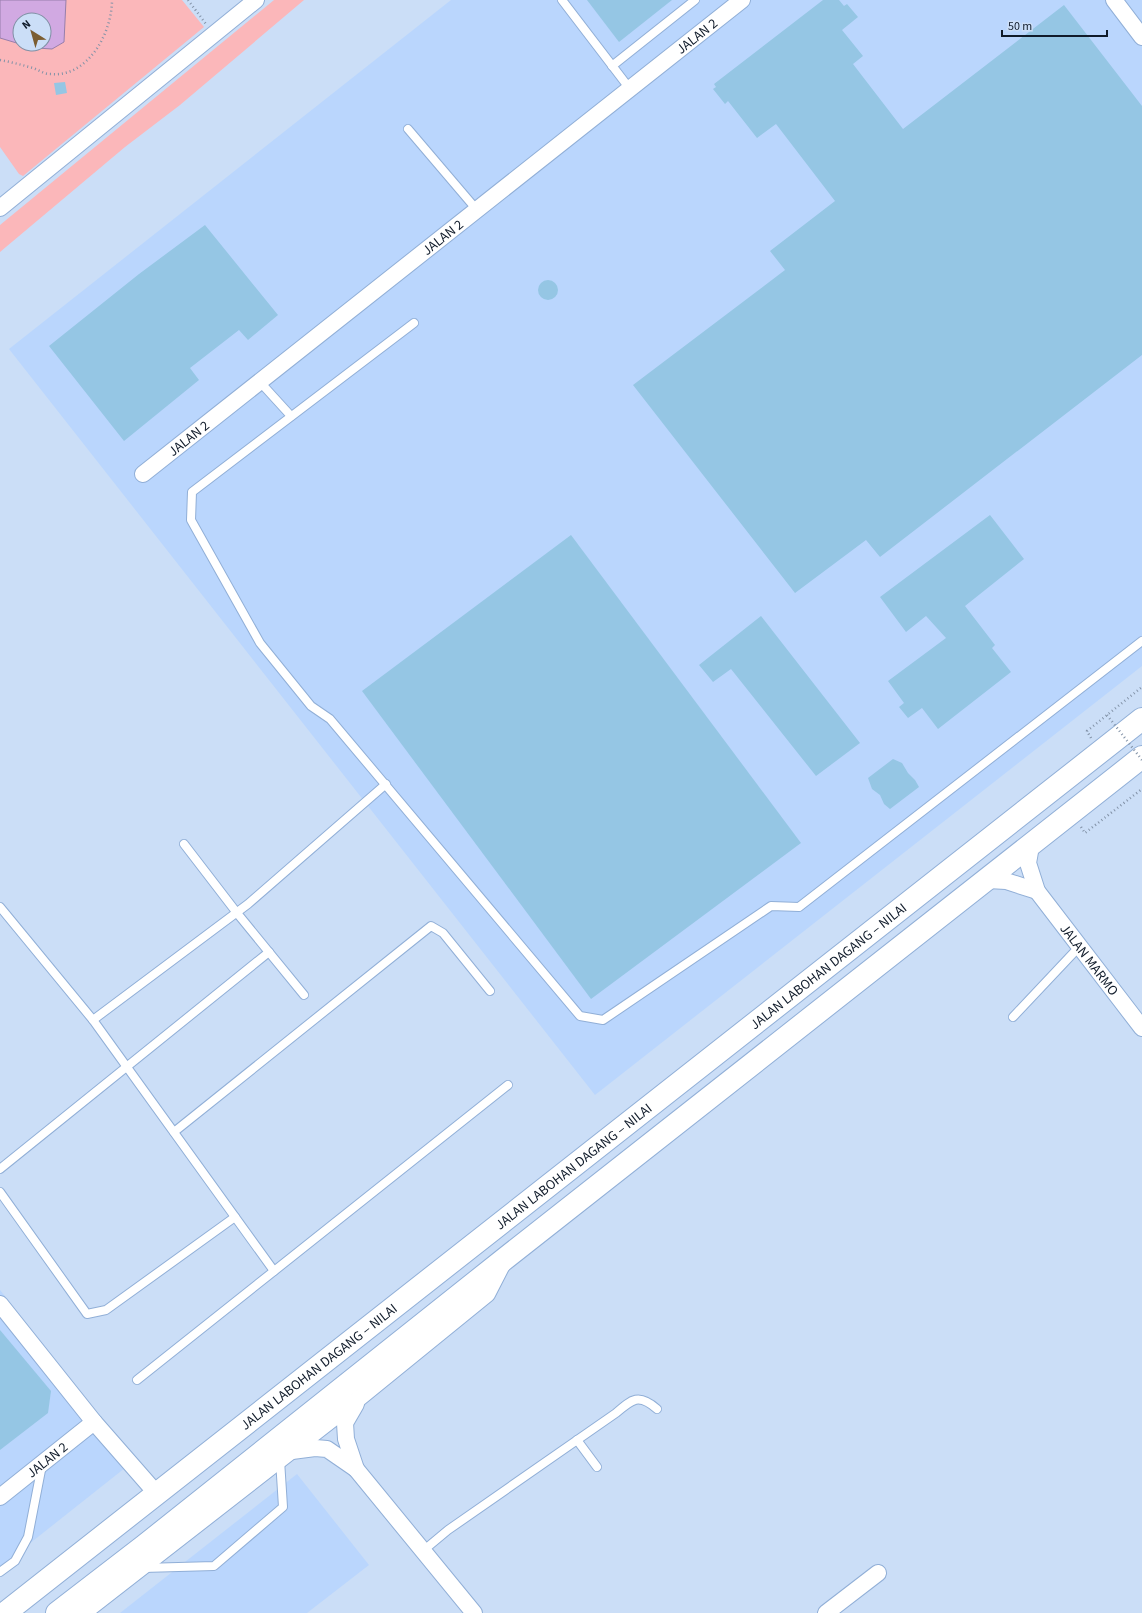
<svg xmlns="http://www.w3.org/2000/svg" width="1142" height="1613" font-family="'Source Sans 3',sans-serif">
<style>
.built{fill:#bad6fd}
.green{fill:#fbb7ba;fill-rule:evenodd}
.water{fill:#d1a9e2;stroke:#977eab}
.building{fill:#95c6e4}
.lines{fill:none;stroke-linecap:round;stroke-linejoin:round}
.service-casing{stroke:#91afd7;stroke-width:10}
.minor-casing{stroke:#91afd7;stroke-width:18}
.primary-casing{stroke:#91afd7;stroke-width:24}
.path{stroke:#8292a7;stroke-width:2.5;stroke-dasharray:1 3;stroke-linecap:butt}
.service{stroke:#fff;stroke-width:8}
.minor{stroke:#fff;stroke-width:16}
.primary{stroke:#fff;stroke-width:22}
.path-bridge{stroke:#8292a7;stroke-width:2.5;stroke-dasharray:1 3;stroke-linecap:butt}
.labels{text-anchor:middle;stroke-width:3;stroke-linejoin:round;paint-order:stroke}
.street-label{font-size:14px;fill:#101b2a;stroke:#cbdef7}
</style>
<rect width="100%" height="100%" fill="#cbdef7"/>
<g class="built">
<path d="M451 0H1142V666L595 1095 9 349Z"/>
<path d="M0 1290 135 1460 0 1567Z"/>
<path d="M297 1474 369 1565 307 1613H120Z"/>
</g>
<g class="green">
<path d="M0 0H182L204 27 23 176 19 174 0 147ZM20 20H44V44H20Z"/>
<path d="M274 0H304L180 105 125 147 0 252V225Z"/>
</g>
<path class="water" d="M0 0H66L64 42 52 49 37 48 21 44H44V20H20V44L0 38Z"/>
<g class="building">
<path d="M587 0H672L619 42Z"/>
<path d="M823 0H839L844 6 847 4 858 17 842 30 863 56 853 64 903 129 1064 5 1142 106V355L880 557 866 540 795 593 633 385 785 270 770 251 835 201 776 124 757 138 728 101 725 104 713 89 716 87 714 84Z"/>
<path d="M65 82 67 93 56 95 54 83Z"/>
<path d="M205 225 278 315 248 340 239 330 190 368 199 380 124 441 49 346 139 274Z"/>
<circle cx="548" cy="290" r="10"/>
<path d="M990 515 1024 559 965 606 995 645 992 648 1011 672 938 729 922 708 908 718 899 707 904 703 888 681 946 638 926 616 906 632 880 597Z"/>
<path d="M571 535 801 843 591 999 362 691Z"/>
<path d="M761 616 860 743 816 776 731 669 713 682 699 665Z"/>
<path d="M893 759 902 763 908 773 915 780 919 787 890 809 884 804 880 795 872 789 868 778Z"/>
<path d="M0 1330 51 1391 48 1413 0 1450Z"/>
</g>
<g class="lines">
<defs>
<g id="service">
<path d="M562 0 630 89"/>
<path d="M612 66 695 0"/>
<path d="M408 129 477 210"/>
<path d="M414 323 192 492 191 520 260 643 311 706 330 719 580 1016 603 1020 771 906 799 907 1142 641"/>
<path d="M260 382 291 416"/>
<path d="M184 844 237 913 304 995"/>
<path d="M0 907 93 1020 274 1271"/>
<path d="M1013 1017 1079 947"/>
<path d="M93 1020 248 904 386 784"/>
<path d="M174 1132 431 926 443 933 490 991"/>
<path d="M0 1169 269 952"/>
<path d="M0 1192 87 1314 106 1310 235 1217"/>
<path d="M137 1380 508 1085"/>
<path d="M577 1440 597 1467"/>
<path d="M424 1550 448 1530 616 1413C632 1399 639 1393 657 1409"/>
<path d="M143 1568 214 1566 283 1507 280 1460"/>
<path d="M0 1572 15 1561 28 1537 42 1465"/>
</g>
<g id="minor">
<path d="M1114 0 1142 37"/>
<path d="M0 208 256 0"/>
<path id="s1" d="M143 474 742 0"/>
<path id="s2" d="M1031 846 1028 863 1037 891 1142 1028"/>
<path d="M988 880 1006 881 1037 891"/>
<path d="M0 1304 94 1422 157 1494"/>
<path d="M292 1451 315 1448 327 1449 356 1469 346 1439 345 1423 356 1404"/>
<path d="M356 1469 474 1613"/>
<path id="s3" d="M0 1497 94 1422"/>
<path d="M83 1613 358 1399 487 1294 503 1263"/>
<path d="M826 1613 878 1573"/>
</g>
<g id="primary">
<path id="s4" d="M5 1613 1142 719"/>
<path d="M57 1613 144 1546 507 1257 1142 757"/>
</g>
</defs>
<use href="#service" class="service-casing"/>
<use href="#minor" class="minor-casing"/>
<use href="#primary" class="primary-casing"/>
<g class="path">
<path d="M188 0 206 24"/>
<path d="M0 60C11 62 22 65 33 68 39 70 44 74 50 74 88 78 112 33 112 0"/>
<path d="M1091 738 1087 731 1142 687"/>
<path d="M1081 827 1085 833 1142 789"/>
</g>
<use href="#service" class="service"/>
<use href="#minor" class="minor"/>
<use href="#primary" class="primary"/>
<path class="path-bridge" d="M1107 715 1142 760"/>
</g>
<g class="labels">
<g class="street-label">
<text dy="5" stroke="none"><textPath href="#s1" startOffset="706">JALAN 2</textPath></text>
<text dy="5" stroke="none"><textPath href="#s1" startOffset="382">JALAN 2</textPath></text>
<text dy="5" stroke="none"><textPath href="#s1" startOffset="58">JALAN 2</textPath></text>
<text dy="5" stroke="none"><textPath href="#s2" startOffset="133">JALAN MARMO</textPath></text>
<text dy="5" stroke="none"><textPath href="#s4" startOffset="1047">JALAN LABOHAN DAGANG ‒ NILAI</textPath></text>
<text dy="5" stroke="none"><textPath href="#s4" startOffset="723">JALAN LABOHAN DAGANG ‒ NILAI</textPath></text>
<text dy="5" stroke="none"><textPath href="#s4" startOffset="399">JALAN LABOHAN DAGANG ‒ NILAI</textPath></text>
<text dy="5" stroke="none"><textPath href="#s3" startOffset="60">JALAN 2</textPath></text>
</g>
</g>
<g transform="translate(32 32) rotate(323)"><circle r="19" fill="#cbdef7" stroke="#8090a5"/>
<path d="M0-3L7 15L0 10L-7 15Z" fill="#7b5d31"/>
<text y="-6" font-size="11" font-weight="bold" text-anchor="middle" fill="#101b2a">N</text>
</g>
<path d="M1002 30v6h105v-6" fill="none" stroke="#101b2a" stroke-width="2"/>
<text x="1008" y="30" font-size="12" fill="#101b2a" stroke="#cbdef7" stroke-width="3" paint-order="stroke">50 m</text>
</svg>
